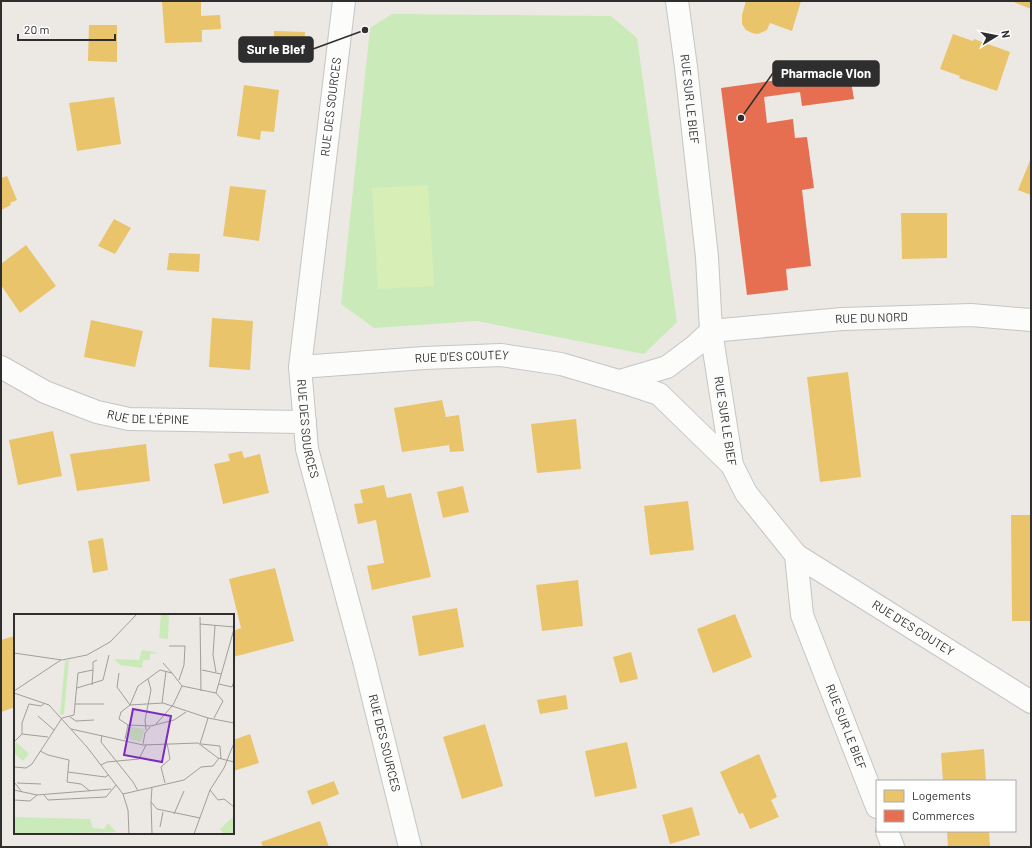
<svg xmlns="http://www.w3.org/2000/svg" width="1032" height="848" font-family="Barlow,sans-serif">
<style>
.green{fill:#cbeaba}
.pitch{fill:#d7eeb7}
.homes{fill:#e9c46a}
.shops{fill:#e76f51}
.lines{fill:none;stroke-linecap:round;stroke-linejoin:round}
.street-casing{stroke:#c5c5c5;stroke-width:24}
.secondary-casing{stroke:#c5c5c5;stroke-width:24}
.street{stroke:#fcfcfb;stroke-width:22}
.secondary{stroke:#fcfcfb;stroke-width:22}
.labels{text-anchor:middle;stroke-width:4;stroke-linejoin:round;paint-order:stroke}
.street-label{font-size:12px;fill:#2e2e2e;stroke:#fff}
.inset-road{fill:none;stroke:#a09e9b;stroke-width:1}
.view{fill:#7b2cbf;fill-opacity:0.15;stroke:#7b2cbf;stroke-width:2}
.inset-edge{fill:none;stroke:#2e2e2e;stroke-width:2}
.leader{fill:none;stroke:#2e2e2e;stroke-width:1.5}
.callout-dot{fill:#2e2e2e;stroke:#fff;stroke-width:1.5}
.callout{fill:#2e2e2e;stroke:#2e2e2e;stroke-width:1.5}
.callout-label{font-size:13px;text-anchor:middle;font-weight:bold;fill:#fff}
</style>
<rect width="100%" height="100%" fill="#ece9e4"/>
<path class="green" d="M392 14 611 16 637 38 677 322 644 354 477 321 374 328 341 304 370 28Z"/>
<path class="pitch" d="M428 185 434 286 378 289 372 188Z"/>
<g class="homes">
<path d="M162 1H201V16L220 15 221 29 202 30V42L165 43Z"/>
<path d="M746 1H801L792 31 770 23 767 30 758 34 752 33 746 30 742 24V15Z"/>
<path d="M1011 1H1031V9Z"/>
<path d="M89 25H117V62L88 61Z"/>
<path d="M274 31 305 32 303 61H274Z"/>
<path d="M953 34 973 41 974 39 1010 52 997 91 959 78 960 76 940 69Z"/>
<path d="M244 85 279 90 274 132 261 131 260 140 237 136Z"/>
<path d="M114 97 121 144 77 151 69 103Z"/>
<path d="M1031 158V195L1018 190Z"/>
<path d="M7 176 17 200 10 203 11 205 1 210V178Z"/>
<path d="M230 186 266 190 259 241 223 236Z"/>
<path d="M901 213H947V258L902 259Z"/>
<path d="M114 219 131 228 115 254 98 246Z"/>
<path d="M26 245 56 286 20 313 1 285V264Z"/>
<path d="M169 253 200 254 199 272 167 270Z"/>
<path d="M212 318 253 321 250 370 209 367Z"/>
<path d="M91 320 143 331 135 367 84 357Z"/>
<path d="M848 372 861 477 820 482 807 377Z"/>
<path d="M442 400 446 417 459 415 464 451 450 452 449 445 402 452 394 408Z"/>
<path d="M576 419 581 469 537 473 531 424Z"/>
<path d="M53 431 62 476 18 485 9 440Z"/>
<path d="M146 444 150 481 77 491 70 454Z"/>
<path d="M242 451 244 458 260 454 269 493 223 504 214 464 230 461 228 454Z"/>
<path d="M384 485 387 498 411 493 431 577 372 590 367 566 384 563 376 520 358 524 354 504 363 503 360 490Z"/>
<path d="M463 486 469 512 443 518 437 492Z"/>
<path d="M688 501 694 550 650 555 644 506Z"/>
<path d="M1011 515H1031V621H1012Z"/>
<path d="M103 538 108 570 93 573 88 541Z"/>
<path d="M275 568 294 641 233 657V631L241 628 229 579Z"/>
<path d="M578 580 583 626 542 631 536 585Z"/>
<path d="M457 608 464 647 419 656 412 616Z"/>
<path d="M735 614 752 657 713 673 697 629Z"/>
<path d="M14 636 15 641V707L1 712V640Z"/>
<path d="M631 652 638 679 620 683 613 657Z"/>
<path d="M566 695 568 709 540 714 537 700Z"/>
<path d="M485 724 503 786 462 799 443 737Z"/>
<path d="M250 734 259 763 233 771V740Z"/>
<path d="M627 742 637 788 595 797 585 751Z"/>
<path d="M984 749 986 781H943L941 753Z"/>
<path d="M759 754 777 797 771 800 779 817 750 829 743 813 739 814 720 772Z"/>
<path d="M334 781 339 794 312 805 307 791Z"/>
<path d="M692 807 700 835 670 844 662 815Z"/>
<path d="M320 821 329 847H263L261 842Z"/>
<path d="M947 831H989L990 847H948Z"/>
</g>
<path class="shops" d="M849 70 854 99 802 106 800 92 764 97 767 123 793 119 795 138 807 137 814 188 802 190 811 266 786 269 788 290 747 295 721 88Z"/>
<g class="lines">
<defs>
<g id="street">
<path id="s1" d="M677 1 686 67 707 257 711 331 732 465 746 493 796 555 802 615 877 807"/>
<path id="s2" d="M711 331 842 319 971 315 1031 320"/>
<path id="s3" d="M1 367 45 392 97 412 129 419 305 422"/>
<path id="s4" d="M300 367 424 358 501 355 561 364 632 385 659 394 732 465"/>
<path d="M620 381 667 367 695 346 711 331"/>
<path id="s5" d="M796 555 1031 702"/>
<path d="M887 831 893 847"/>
</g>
<g id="secondary">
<path id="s6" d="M344 1 300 367 307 449 364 661 410 847"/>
</g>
</defs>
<use href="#street" class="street-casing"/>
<use href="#secondary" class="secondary-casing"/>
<use href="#street" class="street"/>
<use href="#secondary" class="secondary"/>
</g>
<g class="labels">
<g class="street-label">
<text dy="4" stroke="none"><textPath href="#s1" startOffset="99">RUE SUR LE BIEF</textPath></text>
<text transform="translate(331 107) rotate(-83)" y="4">RUE DES SOURCES</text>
<text dy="4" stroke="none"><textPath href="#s2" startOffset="161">RUE DU NORD</textPath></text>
<text dy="4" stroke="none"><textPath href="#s4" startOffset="162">RUE D'ES COUTEY</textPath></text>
<text dy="4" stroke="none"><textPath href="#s3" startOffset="158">RUE DE L'ÉPINE</textPath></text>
<text dy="4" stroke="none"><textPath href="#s1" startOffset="423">RUE SUR LE BIEF</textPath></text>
<text dy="4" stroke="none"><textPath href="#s6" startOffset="431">RUE DES SOURCES</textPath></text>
<text dy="4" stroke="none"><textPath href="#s5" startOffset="138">RUE D'ES COUTEY</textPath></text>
<text dy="4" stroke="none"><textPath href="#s1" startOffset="759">RUE SUR LE BIEF</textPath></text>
<text dy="4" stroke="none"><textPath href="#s6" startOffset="755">RUE DES SOURCES</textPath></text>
</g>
</g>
<g transform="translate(14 614)">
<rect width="220" height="220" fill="#ece9e4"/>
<path d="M147 0H155L154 25 145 24ZM128 36 146 39 136 40V46H129L128 54 106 51 100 45 125 46ZM55 46 50 100 46 101 51 47ZM117 113 131 115 127 128 115 125ZM2 128 15 140 9 147 0 139ZM220 202V220H210L206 215ZM0 203 76 205 79 214 90 215 94 209 102 218 0 220Z" fill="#cbeaba"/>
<path class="inset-road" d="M186 3 187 77M186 10 220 13M201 11 199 41 202 58M155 32H171L170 51 165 66M0 39 48 46 73 41 96 28 123 0M149 49 158 59M79 56V48L83 46M188 56 207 60M105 59 103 73 116 91 149 89 194 104 220 109M205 70 218 73 220 67M63 74 89 66 95 41M0 77 47 46M0 79 35 91 73 133 109 180 114 196 115 220M202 79 220 15M148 89 152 57M61 90H90M172 98 160 106 137 112 114 111 105 105 107 98 116 91 124 72 146 56 158 59 168 72 202 79 209 87M24 102 40 116M56 103 62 107 80 106M200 104 209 87M142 110 159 91 168 72M57 115 129 131 184 129 204 144 220 148M132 116 131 106 137 76 134 65M8 120 34 123M88 121 87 128 119 168 124 177M111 125 114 111M0 128 8 120V109L15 90 27 92 31 89M129 130 131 119 136 113M186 130 194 104M187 130 206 132 207 145M26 137 34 141 55 146 53 168 67 170 76 177M87 151 93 148 125 145 132 131M0 153 12 154 18 150 48 104 60 101 64 59 79 56 78 71M54 158 91 163 95 161M0 168 8 178M3 169 27 170M151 169 147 153 156 145 153 129M138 173 137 188 143 195 186 204M0 176 23 181 97 175M196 176 204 186 210 185 220 193M109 180 170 166 187 153 199 152 205 144M30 181 34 186 92 183 102 171M0 186 16 187 23 181M137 188 138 220M160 200 170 177M146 213 149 198M180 220 196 176 210 154 220 129"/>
<path class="view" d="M119 95 157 102 148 148 110 141Z"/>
<rect width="220" height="220" class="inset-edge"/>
</g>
<path class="leader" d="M365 30L313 49M741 118L773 73"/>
<g class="callout-dot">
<circle cx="365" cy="30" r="4"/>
<circle cx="741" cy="118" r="4"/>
</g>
<g class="callout">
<rect x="239" y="37" width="74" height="25" rx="4"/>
<rect x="773" y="61" width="106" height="25" rx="4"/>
</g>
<g class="callout-label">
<text x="276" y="54">Sur le Bief</text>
<text x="826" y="78">Pharmacie Vion</text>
</g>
<rect width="1032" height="848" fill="none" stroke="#2e2e2e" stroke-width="4"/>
<rect x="876" y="780" width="140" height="52" fill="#ffffff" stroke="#ababab"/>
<rect x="884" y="790" width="20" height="12" fill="#e9c46a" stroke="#ababab"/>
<text x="912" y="800" font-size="12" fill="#2e2e2e">Logements</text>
<rect x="884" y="810" width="20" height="12" fill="#e76f51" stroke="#ababab"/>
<text x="912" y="820" font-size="12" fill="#2e2e2e">Commerces</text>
<g transform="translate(996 36) rotate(80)" stroke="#ffffff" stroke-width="3" paint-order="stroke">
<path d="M0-3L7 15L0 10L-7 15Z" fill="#2e2e2e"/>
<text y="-6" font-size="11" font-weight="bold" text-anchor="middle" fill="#2e2e2e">N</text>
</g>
<path d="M18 34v6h97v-6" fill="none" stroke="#2e2e2e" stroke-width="2"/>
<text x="24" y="34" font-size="12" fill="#2e2e2e" stroke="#ffffff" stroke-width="3" paint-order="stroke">20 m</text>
</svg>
